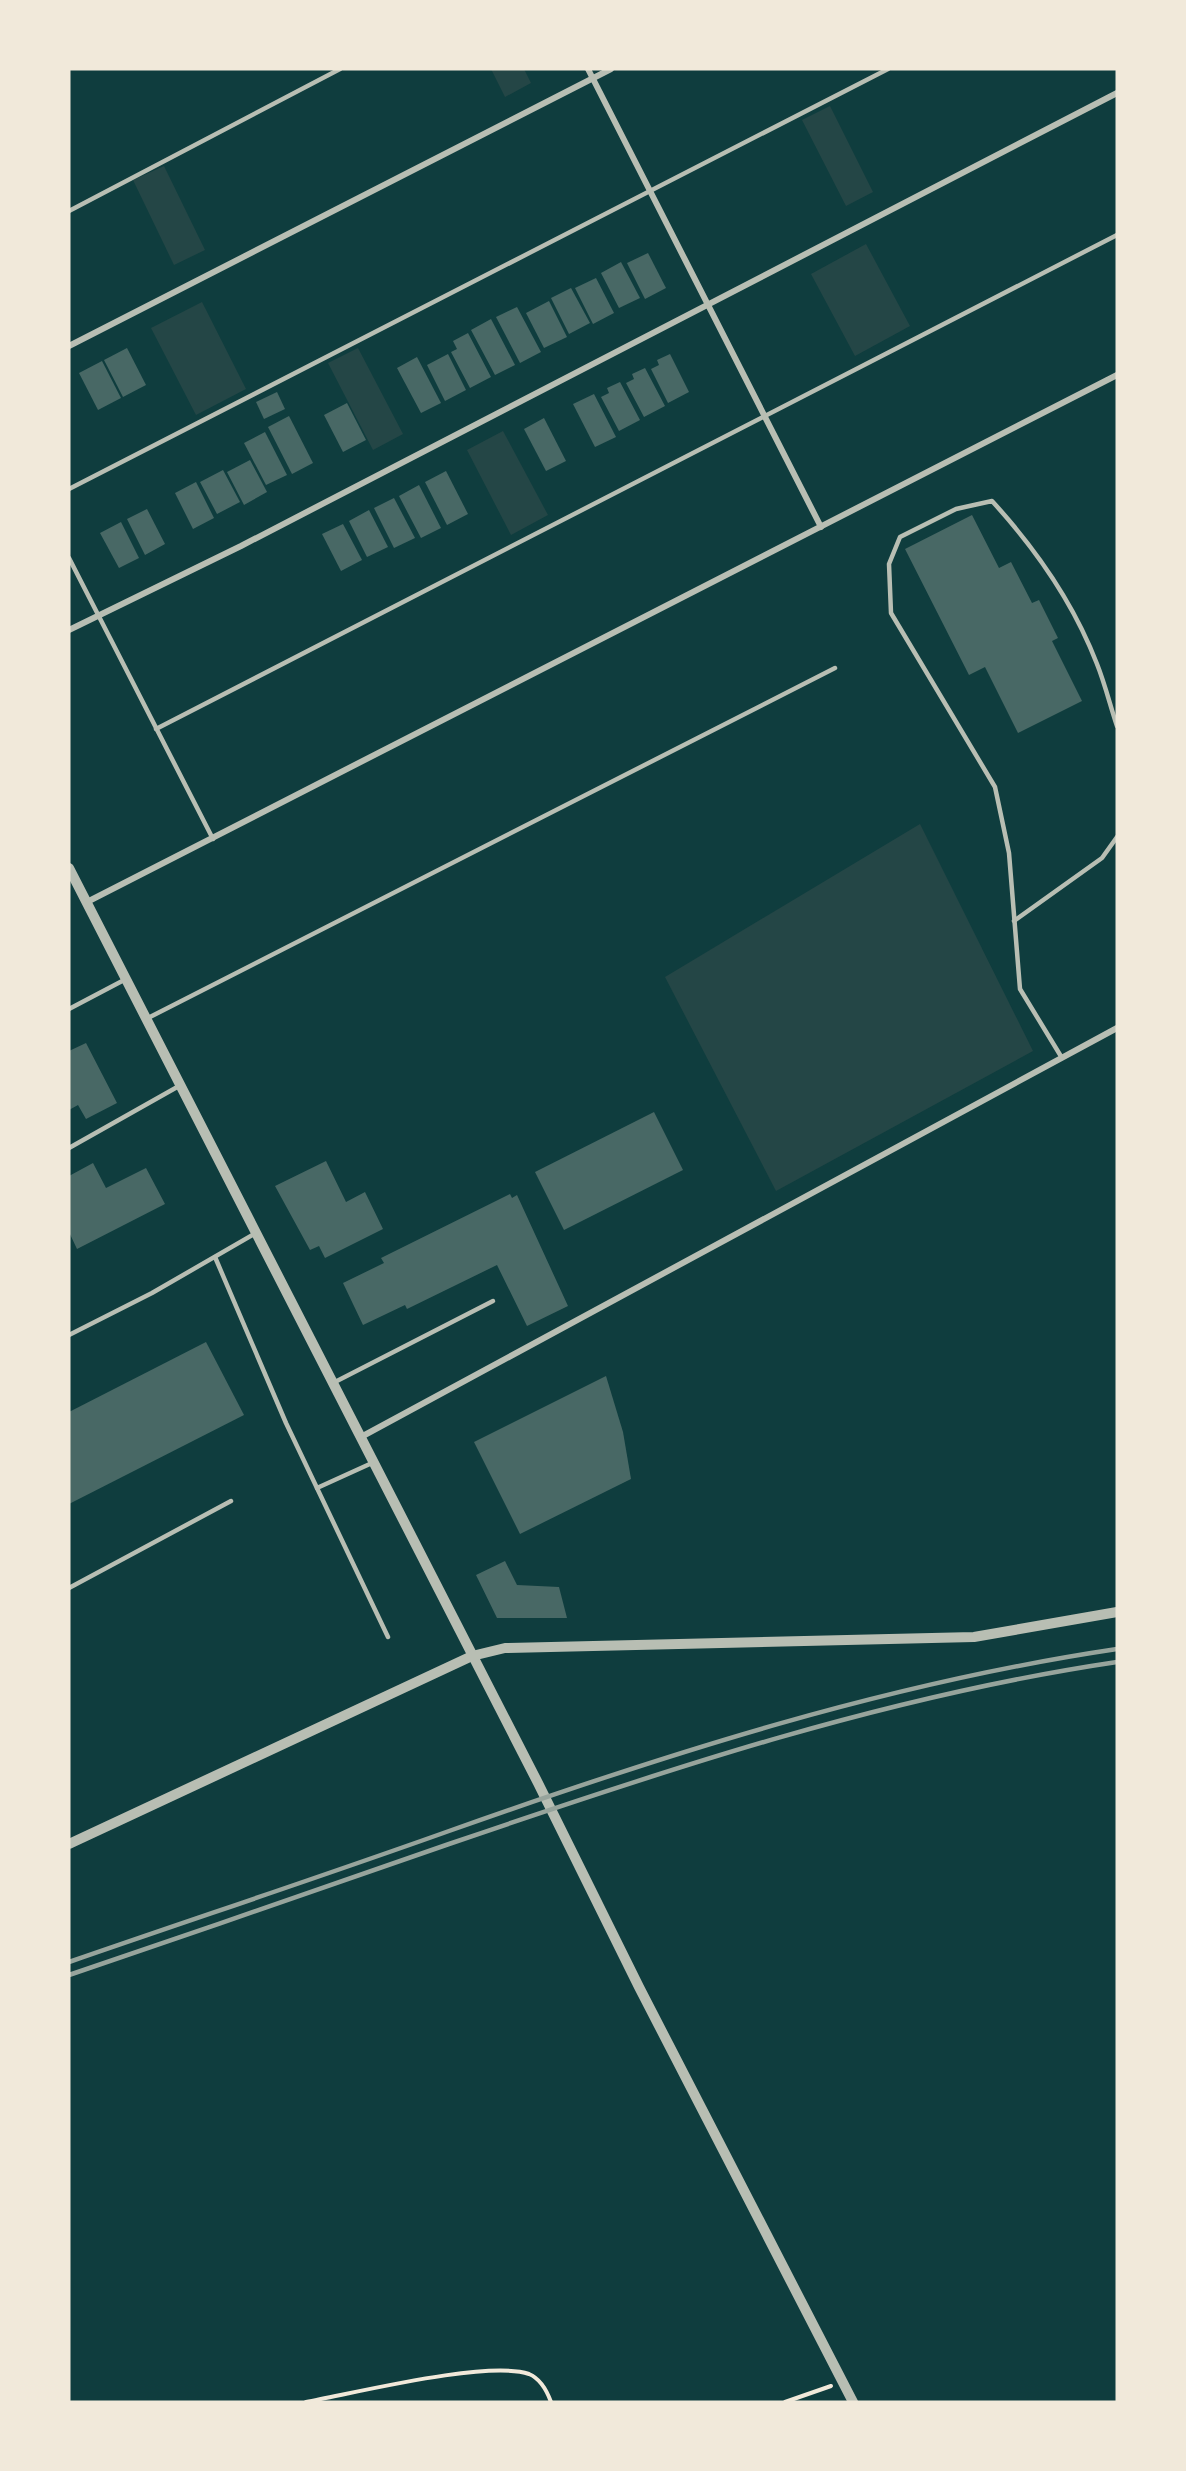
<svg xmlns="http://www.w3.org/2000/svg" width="1186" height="2471" font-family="'Open Sans',sans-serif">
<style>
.green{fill:#244646}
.building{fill:#486865}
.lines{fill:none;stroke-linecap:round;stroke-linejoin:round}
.path{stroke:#f1e9da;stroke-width:4}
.service{stroke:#b8beb3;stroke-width:4.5}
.minor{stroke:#b8beb3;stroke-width:6}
.tertiary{stroke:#b8beb3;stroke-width:10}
.rail{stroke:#97a49c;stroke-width:4.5}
</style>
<rect width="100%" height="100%" fill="#0f3d3e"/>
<g class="green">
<path d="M491 69H524L531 83 505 97Z"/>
<path d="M830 106 873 192 846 206 802 120Z"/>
<path d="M164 166 205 250 174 265 133 180Z"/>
<path d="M866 244 910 326 855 356 811 274Z"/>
<path d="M202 302 246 389 196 415 151 328Z"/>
<path d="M358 348 403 434 373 450 328 363Z"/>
<path d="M503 431 548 515 511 535 467 450Z"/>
<path d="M920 824 1033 1051 776 1191 665 977Z"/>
</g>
<g class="building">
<path d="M648 253 666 288 645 299 627 263Z"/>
<path d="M621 262 640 298 619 308 601 273Z"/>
<path d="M596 278 614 313 593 324 575 288Z"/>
<path d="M571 288 590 323 569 334 551 298Z"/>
<path d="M549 301 567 337 544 348 526 313Z"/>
<path d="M517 307 541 352 520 363 496 317Z"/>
<path d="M491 319 515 365 495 375 471 330Z"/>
<path d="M468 333 491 377 470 388 451 352 457 349 453 341Z"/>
<path d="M127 348 146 385 123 397 104 360Z"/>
<path d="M448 354 466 390 445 401 427 365Z"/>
<path d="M670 354 689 392 668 403 651 369 659 365 657 360Z"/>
<path d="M417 357 441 403 421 413 397 368Z"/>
<path d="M102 361 121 398 98 410 79 373Z"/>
<path d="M645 368 665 406 644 417 626 383 634 379 632 374Z"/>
<path d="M620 382 640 420 619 431 601 397 609 393 607 388Z"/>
<path d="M277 392 285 409 264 419 256 402Z"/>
<path d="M594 394 616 437 595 447 573 404Z"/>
<path d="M347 403 366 440 343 452 324 415Z"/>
<path d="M289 416 313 463 292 474 268 427Z"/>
<path d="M544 418 566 461 546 471 524 429Z"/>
<path d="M265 432 287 475 266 485 244 443Z"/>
<path d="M250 460 267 492 244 505 227 472Z"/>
<path d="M223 470 240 502 217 514 200 482Z"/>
<path d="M446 471 468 514 447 525 425 482Z"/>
<path d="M196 482 214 518 193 529 175 493Z"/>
<path d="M419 485 441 528 421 538 399 496Z"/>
<path d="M394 498 415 538 394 548 374 508Z"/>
<path d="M147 509 165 544 145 555 127 519Z"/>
<path d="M369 510 388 547 367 557 349 521Z"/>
<path d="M972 515 999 568 1011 562 1032 603 1039 600 1058 638 1052 641 1082 701 1018 733 985 667 969 675 905 549Z"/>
<path d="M121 522 139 558 119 568 100 533Z"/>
<path d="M343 524 362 560 341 571 322 534Z"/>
<path d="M86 1043 117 1103 86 1119 78 1105 69 1110V1051Z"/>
<path d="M654 1112 683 1170 564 1230 535 1172Z"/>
<path d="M326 1161 346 1202 365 1192 383 1229 325 1258 319 1246 310 1250 275 1186Z"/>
<path d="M93 1163 106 1188 146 1168 165 1204 77 1249 69 1232V1176Z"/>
<path d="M510 1194 512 1198 517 1195 568 1306 527 1326 497 1265 407 1309 405 1305 363 1325 343 1283 384 1263 381 1258Z"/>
<path d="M206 1342 244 1415 69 1504V1412Z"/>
<path d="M606 1376 623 1432 631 1479 520 1534 474 1442Z"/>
<path d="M505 1561 517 1585 559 1587 567 1618H497L476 1575Z"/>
</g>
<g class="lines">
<g class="path">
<path d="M306 2402C355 2393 487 2360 529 2374 541 2379 547 2391 551 2402"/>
<path d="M785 2402 831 2386"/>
</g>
<g class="service">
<path d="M69 211 340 69"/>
<path d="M69 489 888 69"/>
<path d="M69 558 213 839"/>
<path d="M156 729 1117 235"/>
<path d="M1014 921 1102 858 1117 837"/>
<path d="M69 1009 126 979"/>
<path d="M148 1018 835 668"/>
<path d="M1062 1058 1020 989 1009 853 995 787 891 613 889 564 900 537 956 509 992 501C1035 548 1074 604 1097 664 1105 684 1110 705 1117 726"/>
<path d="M69 1148 179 1086"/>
<path d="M215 1257 286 1423 388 1637"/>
<path d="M69 1335 152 1293 256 1233"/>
<path d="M333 1383 493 1301"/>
<path d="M317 1488 372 1463"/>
<path d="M69 1588 231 1501"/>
</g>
<g class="minor">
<path d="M588 69 821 527"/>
<path d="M69 346 611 69"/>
<path d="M69 630 241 546 1117 93"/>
<path d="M87 902 1117 375"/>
<path d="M361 1437 1117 1028"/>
</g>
<g class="tertiary">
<path d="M69 868 538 1783 639 1987 853 2402"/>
<path d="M69 1844 472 1656 505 1648 974 1637 1117 1612"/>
</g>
<g class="rail">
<path d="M69 1962C196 1918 323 1876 449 1831 666 1754 888 1683 1117 1649"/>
<path d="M69 1975C196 1932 322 1888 449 1844 668 1769 887 1696 1117 1662"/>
</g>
</g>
<rect width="1186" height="2471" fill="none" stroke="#f1e9da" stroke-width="141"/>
</svg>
